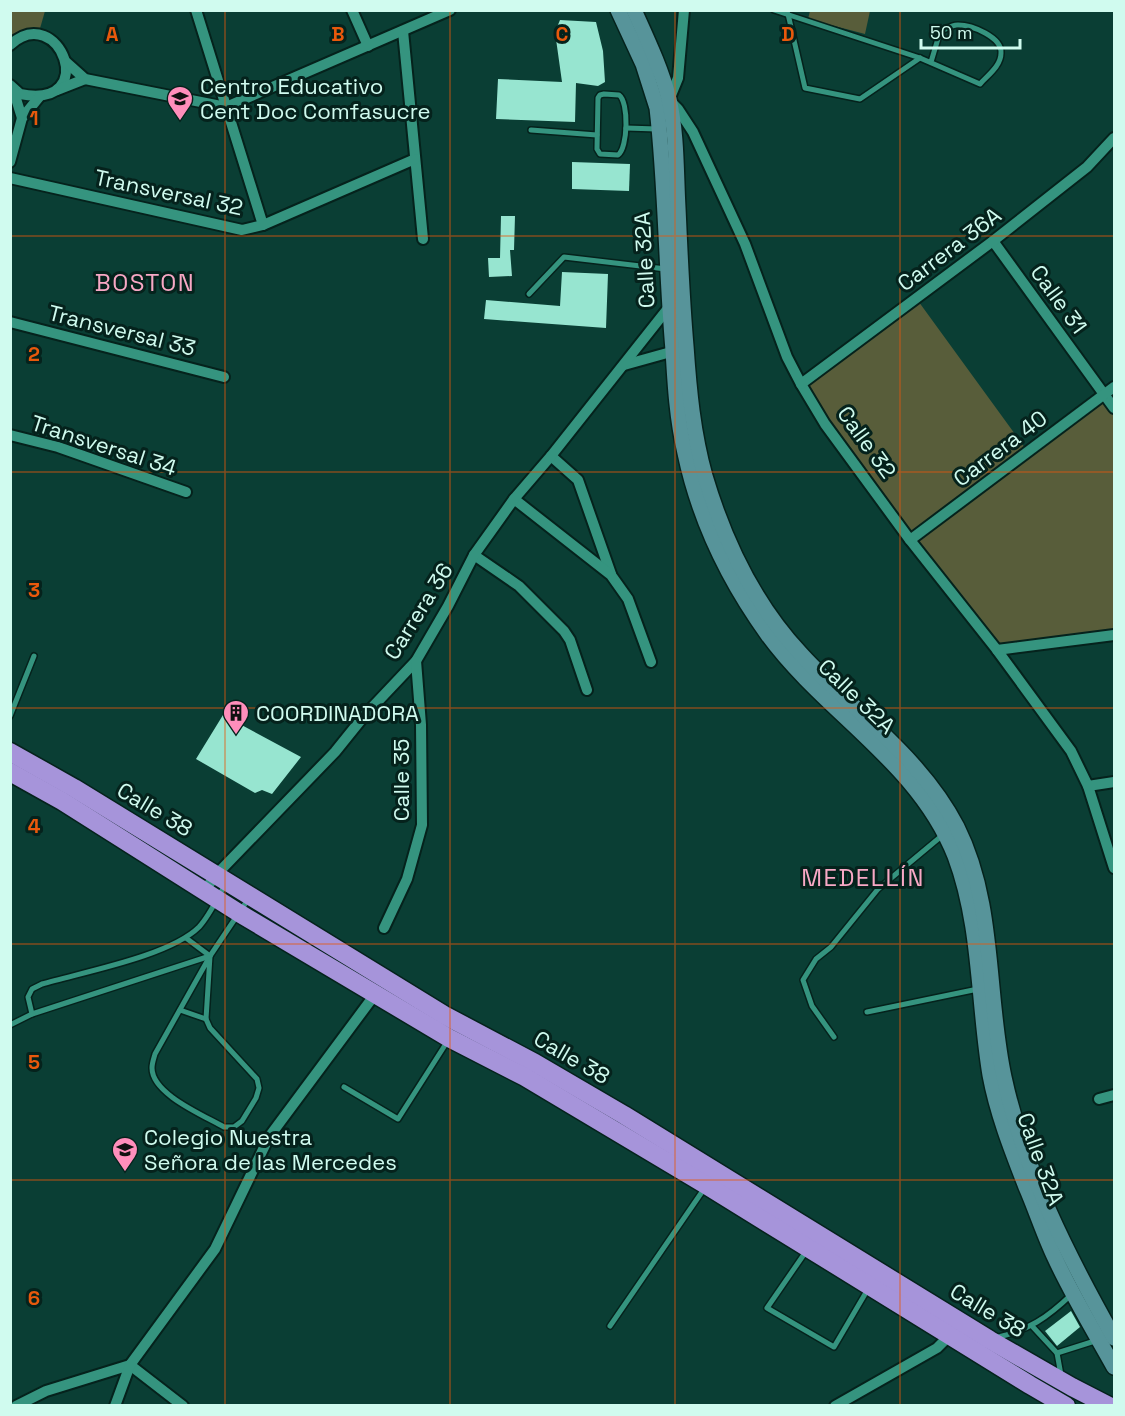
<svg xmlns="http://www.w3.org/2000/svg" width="1125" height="1416" font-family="'Space Grotesk',sans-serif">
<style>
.green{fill:#585d3a}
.building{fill:#97e5d0}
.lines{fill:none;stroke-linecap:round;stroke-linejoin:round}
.lane-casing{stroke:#05221c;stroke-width:8}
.street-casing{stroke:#05221c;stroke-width:14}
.secondary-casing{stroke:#05221c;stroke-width:18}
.highway-casing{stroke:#05221c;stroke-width:21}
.lane{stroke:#35947f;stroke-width:5}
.street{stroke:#35947f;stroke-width:10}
.secondary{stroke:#57949a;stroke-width:15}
.highway{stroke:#a694da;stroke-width:18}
.grid{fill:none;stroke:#e8590c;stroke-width:1.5;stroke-opacity:0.55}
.labels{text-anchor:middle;stroke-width:6;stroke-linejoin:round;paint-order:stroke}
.poi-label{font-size:22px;fill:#d0fbef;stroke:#05221c;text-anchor:start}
.street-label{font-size:22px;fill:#d0fbef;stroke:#05221c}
.neighbourhood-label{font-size:24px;letter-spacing:1.5px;fill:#f8a8c5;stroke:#05221c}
.grid-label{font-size:20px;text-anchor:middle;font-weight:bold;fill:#e8590c;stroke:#05221c;stroke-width:6;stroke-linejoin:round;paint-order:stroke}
</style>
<rect width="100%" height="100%" fill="#0a3e34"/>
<g class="green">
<path d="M11 11H45L39 32 11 44Z"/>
<path d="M810 11H870L865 34 808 19Z"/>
<path d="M916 298 1028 452 1105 395 1114 408V635L997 650 801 384Z"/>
</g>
<g class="building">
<path d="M560 20 596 22 603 51 605 82 598 86 576 83 575 122 496 119 498 79 562 82 555 32Z"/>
<path d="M572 162 630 164 629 191 572 189Z"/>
<path d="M501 216H515L514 250H510L512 276 489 277 488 258H500Z"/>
<path d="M562 272 608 274 606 328 484 319 486 300 560 306Z"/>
<path d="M223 715 301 757 272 794 262 790 255 793 196 759Z"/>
<path d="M1071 1311 1080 1327 1057 1346 1045 1331Z"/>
</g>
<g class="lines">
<defs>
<g id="lane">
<path d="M774 10 920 58 980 84C988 75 1001 66 1001 53 1002 37 972 25 958 25 951 25 946 29 940 32L931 62"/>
<path d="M788 14 805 88 860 99 920 58"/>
<path d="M604 94 619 95C629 102 628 148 618 155L600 154 597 149 598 98 600 95Z"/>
<path d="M626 128 657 129"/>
<path d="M531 130 597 135"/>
<path d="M529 294 564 257 666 269"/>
<path d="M10 716 34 656"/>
<path d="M186 938 210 956"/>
<path d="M210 956 206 1019 210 1028 257 1079 259 1088 256 1098 242 1121 234 1127H224C203 1115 152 1094 152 1068 152 1063 154 1058 155 1054L210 956 249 898"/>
<path d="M180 1010 206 1019"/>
<path d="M867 1012 978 989"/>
<path d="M32 1014 28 997 32 989 42 984C83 972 170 956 199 927 210 915 218 897 226 883"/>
<path d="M10 1025 32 1014 210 956"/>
<path d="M834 1037 812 1006 803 980 816 959 831 947 878 889 944 834"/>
<path d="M344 1087 398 1119 447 1042"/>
<path d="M807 1250 767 1308 834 1347 868 1289"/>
<path d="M610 1326 704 1189"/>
<path d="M1032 1326 1057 1353 1098 1340"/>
<path d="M995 1338C1029 1330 1047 1318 1072 1294"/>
<path d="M1057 1353 1061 1375"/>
</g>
<g id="street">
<path d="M196 10 263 225"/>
<path d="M352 10 368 46"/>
<path d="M684 10 678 78 669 100 678 109 693 132 745 244 787 357 801 384 825 424 910 540 997 650 1071 751 1088 786 1114 868"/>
<path d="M403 31 423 239"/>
<path d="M10 45C59 0 102 110 20 94L10 85"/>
<path d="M66 62 85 79 226 107 450 10"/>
<path d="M13 89 22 118"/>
<path d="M57 90 85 79"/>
<path d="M10 162 22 118 40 96"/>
<path d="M10 178 242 230 263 225 415 159"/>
<path d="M993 241 1114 408"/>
<path d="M10 322 224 377"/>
<path d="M624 365 678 350"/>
<path d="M801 384 993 241 1087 167 1114 138"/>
<path d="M10 435 58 447 186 492"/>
<path d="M551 456 578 480 611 574"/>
<path d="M514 499 611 575 628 599 651 662"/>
<path d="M910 540 1114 387"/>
<path d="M474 555 519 586 564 631 570 640 587 690"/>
<path d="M997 650 1114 635"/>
<path d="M1088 786 1114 782"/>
<path d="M204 891 216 875 335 752 364 716 416 661 448 606 474 555 514 499 551 456 669 307"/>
<path d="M384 928 407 879 422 825 421 725 416 661"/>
<path d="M1099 1099 1114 1095"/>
<path d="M130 1365 183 1406"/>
<path d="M16 1406 46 1391 130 1365"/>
<path d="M115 1406 130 1365 215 1249 269 1137 376 993"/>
<path d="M835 1406 937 1348 949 1336"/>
</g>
<g id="secondary">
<path d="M618 10 643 64 657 108C666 187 666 270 673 350 675 385 677 419 685 453 699 519 729 581 768 635 826 714 918 762 955 856 981 925 978 1003 990 1075 997 1113 1012 1151 1026 1187 1036 1210 1044 1235 1055 1258 1072 1295 1094 1331 1114 1367"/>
<path d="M634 10C647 39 661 68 669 99 677 134 676 172 678 208 680 254 682 300 686 346 689 390 693 433 705 476 724 540 755 605 801 654 853 711 921 757 957 827 996 905 986 994 1004 1077 1024 1170 1068 1256 1114 1338"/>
</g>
<g id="highway">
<path d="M10 752 74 788 444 1015 535 1063 624 1115 990 1340 1072 1387 1109 1406"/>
<path d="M10 772 62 801 239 913 449 1038 525 1077 706 1185 1030 1385 1066 1406"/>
</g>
</defs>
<use href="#lane" class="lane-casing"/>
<use href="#street" class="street-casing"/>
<use href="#secondary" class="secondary-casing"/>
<use href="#highway" class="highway-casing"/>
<use href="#lane" class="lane"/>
<use href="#street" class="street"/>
<use href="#secondary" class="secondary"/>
<use href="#highway" class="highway"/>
</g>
<path class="grid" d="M225 10V1406M450 10V1406M675 10V1406M900 10V1406M10 236H1114M10 472H1114M10 708H1114M10 944H1114M10 1180H1114"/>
<defs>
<symbol id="school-pin" viewBox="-11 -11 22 30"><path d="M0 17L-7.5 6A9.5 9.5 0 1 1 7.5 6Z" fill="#ff8ebb" stroke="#05221c"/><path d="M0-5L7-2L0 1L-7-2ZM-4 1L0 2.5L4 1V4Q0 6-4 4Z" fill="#111"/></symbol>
<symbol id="building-pin" viewBox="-11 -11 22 30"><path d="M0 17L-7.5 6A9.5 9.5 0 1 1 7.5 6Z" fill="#ff8ebb" stroke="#05221c"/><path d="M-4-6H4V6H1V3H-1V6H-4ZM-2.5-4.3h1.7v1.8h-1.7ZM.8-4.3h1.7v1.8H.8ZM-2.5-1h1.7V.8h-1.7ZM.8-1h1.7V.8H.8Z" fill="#111"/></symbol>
</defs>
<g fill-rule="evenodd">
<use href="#school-pin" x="165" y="84" width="30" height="40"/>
<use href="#building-pin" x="221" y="698" width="30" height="40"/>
<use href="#school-pin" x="110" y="1135" width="30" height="40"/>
</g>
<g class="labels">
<g class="poi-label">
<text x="200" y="94">Centro Educativo<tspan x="200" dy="25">Cent Doc Comfasucre</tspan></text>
<text x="256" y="721">COORDINADORA</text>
<text x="144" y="1145">Colegio Nuestra<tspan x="144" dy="25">Señora de las Mercedes</tspan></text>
</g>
<g class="street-label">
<text transform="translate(169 192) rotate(12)" y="8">Transversal 32</text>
<text transform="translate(949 249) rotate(-37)" y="8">Carrera 36A</text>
<text transform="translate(644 260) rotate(-93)" y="8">Calle 32A</text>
<text transform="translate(1059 299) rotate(54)" y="8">Calle 31</text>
<text transform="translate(122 330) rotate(14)" y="8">Transversal 33</text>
<text transform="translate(867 442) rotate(54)" y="8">Calle 32</text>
<text transform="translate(104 445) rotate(18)" y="8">Transversal 34</text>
<text transform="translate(1000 448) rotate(-37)" y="8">Carrera 40</text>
<text transform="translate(418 611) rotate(-58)" y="8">Carrera 36</text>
<text transform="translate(857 696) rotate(44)" y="8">Calle 32A</text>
<text transform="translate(401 780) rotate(-90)" y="8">Calle 35</text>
<text transform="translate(155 809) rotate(31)" y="8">Calle 38</text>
<text transform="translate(572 1057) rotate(30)" y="8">Calle 38</text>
<text transform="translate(1041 1159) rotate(70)" y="8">Calle 32A</text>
<text transform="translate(988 1310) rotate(31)" y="8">Calle 38</text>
</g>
<g class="neighbourhood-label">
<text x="145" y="291">BOSTON</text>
<text x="863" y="886">MEDELLÍN</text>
</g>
</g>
<g class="grid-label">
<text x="112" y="41">A</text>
<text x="338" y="41">B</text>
<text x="562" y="41">C</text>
<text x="788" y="41">D</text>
<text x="34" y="125">1</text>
<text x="34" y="361">2</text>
<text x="34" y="597">3</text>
<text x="34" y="833">4</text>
<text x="34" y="1069">5</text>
<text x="34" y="1305">6</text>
</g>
<rect width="1125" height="1416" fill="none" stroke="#d0fbef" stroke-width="24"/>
<path d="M921 39v9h99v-9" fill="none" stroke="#d0fbef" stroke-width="3"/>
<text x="930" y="39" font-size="18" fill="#d0fbef" stroke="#05221c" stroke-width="4.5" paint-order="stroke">50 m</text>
</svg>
